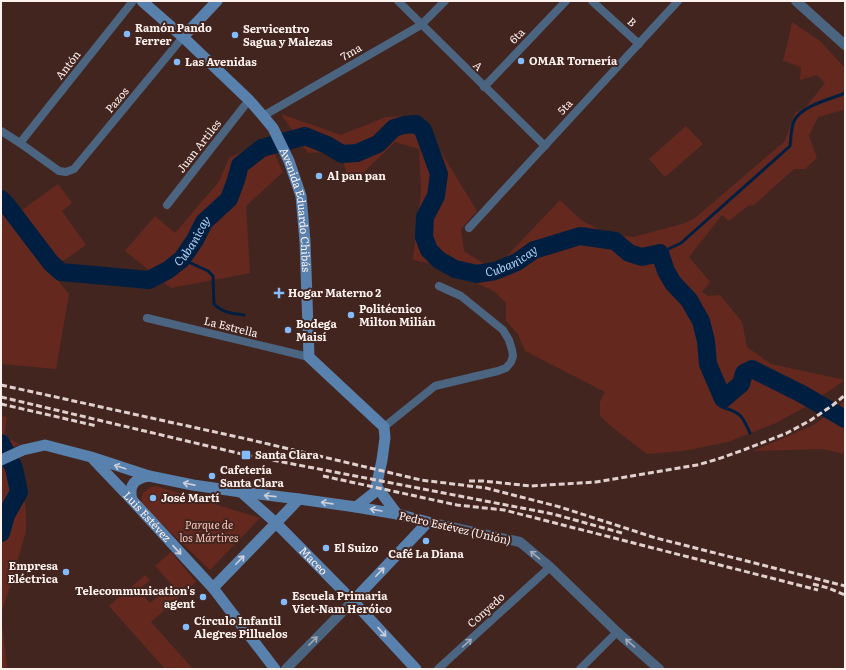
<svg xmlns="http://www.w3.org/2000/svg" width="846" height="670" font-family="Literata,serif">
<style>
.green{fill:#64281f}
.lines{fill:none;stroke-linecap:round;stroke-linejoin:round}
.stream{stroke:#001f40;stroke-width:3}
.river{stroke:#001f40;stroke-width:18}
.minor{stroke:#4b6480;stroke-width:8}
.tertiary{stroke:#4b6480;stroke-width:10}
.secondary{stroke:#5981ae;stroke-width:11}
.rail{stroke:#e0d1ce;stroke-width:3;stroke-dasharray:6 3;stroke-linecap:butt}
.oneway{stroke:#ccd0dc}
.oneway2{stroke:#a4abb8}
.poi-dot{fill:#84bcfb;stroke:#432520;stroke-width:1.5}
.labels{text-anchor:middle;stroke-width:4;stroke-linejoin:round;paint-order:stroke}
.street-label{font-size:11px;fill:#fef2ef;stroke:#432520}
.poi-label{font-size:11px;font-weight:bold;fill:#fef2ef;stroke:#432520;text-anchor:start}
.park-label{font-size:11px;font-style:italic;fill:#f6c3b9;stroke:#432520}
.water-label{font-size:12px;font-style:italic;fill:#b0d0f3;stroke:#432520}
</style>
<rect width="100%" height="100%" fill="#432520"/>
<g class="green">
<path d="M792 22 820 41 845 68V110H843L818 117 809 136 817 158 805 169H794L754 205 748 206 729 221 722 215 689 257 710 282 702 292 708 296 720 295 742 322 747 347 771 364 845 380 809 405 776 423 728 442 683 451 647 454 612 427 600 416V402L605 392 525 351 518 334 506 321V303L495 292 456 273 439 265 413 260 421 191 419 149 395 142 363 173 347 175 343 160 328 152 308 153 281 114 341 135 386 117 408 116 422 121 477 211 461 229 464 251 486 265 502 261 560 200 581 220 610 235 634 237 685 223 695 218 785 141 795 113 805 108 825 83 817 75 800 80 801 67 783 61 788 41Z"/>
<path d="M686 126 703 144 665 177 649 159Z"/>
<path d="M268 139 283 172 246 206 250 273 171 288 125 251 155 216 175 233 216 185 220 179 229 158Z"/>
<path d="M58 184 72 203 62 211 86 245 60 263 22 210Z"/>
<path d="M1 211 69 294 56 369 1 364Z"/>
<path d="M845 401V454L822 449 753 451 814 425Z"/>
<path d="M1 416 7 417 4 437 20 444 1 453Z"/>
<path d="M17 462 26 510V531L11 583 1 614 7 669H1V469Z"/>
<path d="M156 486 260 518 210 570 142 505C139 495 145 488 156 486Z"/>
<path d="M171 552 196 582 151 622 193 669H165L109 606 145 575 150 580 138 590 150 603 172 585 155 566Z"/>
</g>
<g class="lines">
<g class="stream">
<path d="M660 253 681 243 790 146C791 138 791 128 794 121 801 106 828 100 843 94L845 92"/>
<path d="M182 259 208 271 213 276 214 304C223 313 231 313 244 315"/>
<path d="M723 399 721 404 722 407C741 413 742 415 750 433"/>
</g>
<g class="river">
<path id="s1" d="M1 199 6 204 51 263 61 272 149 280 168 270 182 259 195 240 204 222 229 199 236 180 240 165 262 148 305 136 327 145 342 154 357 153 378 144 394 128 404 125 416 124 423 130 439 174 436 196 425 217 424 237 429 250 439 260 455 269 477 274 495 271 517 262 534 250 580 236 615 241 629 253 642 257 660 253 666 271 673 283 689 300 701 321 706 341 708 364 723 399 741 384 744 373 752 369 802 394 845 419"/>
<path d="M1 443 14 468 19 492 6 515 1 533"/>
</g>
<g class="minor">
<path d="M398 1 545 146"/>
<path d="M592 1 639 44"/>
<path d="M484 87 566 1"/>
<path d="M263 116 421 25 445 1"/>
<path d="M1 131 20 143 59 171 66 172 74 169 183 37"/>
<path d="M20 143 133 1"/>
<path d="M167 205 249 100"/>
<path d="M469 228 678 1"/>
<path d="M147 318 309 357"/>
<path d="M384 427 435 386 498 371 506 368 511 362 513 356 512 350 509 340 503 330 461 296 439 286"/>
<path d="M438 669 550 567"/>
<path d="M580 669 617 632"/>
</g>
<g class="tertiary">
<path d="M796 1 845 45"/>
<path d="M428 522 520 542 550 567 617 632 659 669"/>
<path d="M286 669 353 601"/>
</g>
<g class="secondary">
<path id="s2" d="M142 1 183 37 249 100 263 116 273 128 289 161 301 196 305 241 309 357 384 427 385 438 382 460 375 492 356 507"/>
<path d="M183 37 217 1"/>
<path id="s3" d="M93 459 132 500 213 588 275 669"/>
<path d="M1 460 23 450 45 445 91 457 149 476 193 485 241 492 299 499 356 507 397 514 428 522 353 601"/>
<path d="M377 487 397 514"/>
<path id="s4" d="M241 492 276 523 353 601 416 669"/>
<path d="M132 500C128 485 135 478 149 476"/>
<path d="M213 588 276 523 299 499"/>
</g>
<g class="rail">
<path d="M1 385 247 439 421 480 486 488 560 507 656 538 845 586"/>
<path d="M1 397 246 455 553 514 622 533"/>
<path d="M1 404 97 426"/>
<path d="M323 476 457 505 504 510 818 590"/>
<path d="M469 481H483L531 486 596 482 697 465 718 459 746 449 787 433 811 420 833 405 845 395"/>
<path d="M813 584 828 588 845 595"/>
</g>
</g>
<defs><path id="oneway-shaft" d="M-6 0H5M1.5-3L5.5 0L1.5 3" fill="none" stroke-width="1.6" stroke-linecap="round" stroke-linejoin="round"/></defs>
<g class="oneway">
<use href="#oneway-shaft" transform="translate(120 467) rotate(-162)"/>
<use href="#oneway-shaft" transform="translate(189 484) rotate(-169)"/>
<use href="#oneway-shaft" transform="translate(270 496) rotate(-174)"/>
<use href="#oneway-shaft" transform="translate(327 503) rotate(-172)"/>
<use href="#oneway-shaft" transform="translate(376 510) rotate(-170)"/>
<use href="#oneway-shaft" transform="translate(177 550) rotate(47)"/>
<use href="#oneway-shaft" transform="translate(240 560) rotate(-46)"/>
<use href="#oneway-shaft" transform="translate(380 572) rotate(-46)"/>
<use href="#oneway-shaft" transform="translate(382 632) rotate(48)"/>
</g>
<g class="oneway2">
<use href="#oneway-shaft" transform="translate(535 555) rotate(-140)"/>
<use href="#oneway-shaft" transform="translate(313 641) rotate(-45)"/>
<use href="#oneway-shaft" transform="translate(467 643) rotate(-42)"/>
<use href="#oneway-shaft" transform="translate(630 643) rotate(-139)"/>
</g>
<g class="poi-dot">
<circle cx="127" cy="34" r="4"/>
<circle cx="235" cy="35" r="4"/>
<circle cx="521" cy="61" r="4"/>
<circle cx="177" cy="62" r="4"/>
<circle cx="319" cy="176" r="4"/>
<path d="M277 287h4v4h4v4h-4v4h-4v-4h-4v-4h4z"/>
<circle cx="351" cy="315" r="4"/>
<circle cx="288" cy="330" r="4"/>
<rect x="241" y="450" width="10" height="10" rx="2"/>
<circle cx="212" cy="476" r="4"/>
<circle cx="153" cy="498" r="4"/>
<circle cx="426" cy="541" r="4"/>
<circle cx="326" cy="548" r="4"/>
<circle cx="66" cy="572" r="4"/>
<circle cx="203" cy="597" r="4"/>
<circle cx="284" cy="602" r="4"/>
<circle cx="186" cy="627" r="4"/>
</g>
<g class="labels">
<g class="street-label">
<text transform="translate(632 22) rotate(43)" y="4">B</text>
<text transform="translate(517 36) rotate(-46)" y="4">6ta</text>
<text transform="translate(351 52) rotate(-30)" y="4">7ma</text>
<text transform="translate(68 65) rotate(-52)" y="4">Antón</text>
<text transform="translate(478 66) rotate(45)" y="4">A</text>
<text transform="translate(117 100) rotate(-50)" y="4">Pazos</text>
<text transform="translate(565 107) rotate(-47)" y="4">5ta</text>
<text transform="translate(199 146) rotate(-52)" y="4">Juan Artiles</text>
<text dy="4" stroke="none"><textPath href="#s2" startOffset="269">Avenida Eduardo Chibás</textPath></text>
<text transform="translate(231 327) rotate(14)" y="4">La Estrella</text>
<text dy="4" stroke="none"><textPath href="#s3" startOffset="79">Luis Estévez</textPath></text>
<text transform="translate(455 528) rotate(13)" y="4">Pedro Estévez (Unión)</text>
<text dy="4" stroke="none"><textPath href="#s4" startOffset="100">Maceo</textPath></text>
<text transform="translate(486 610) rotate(-42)" y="4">Conyedo</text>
</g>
<g class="poi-label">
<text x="135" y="32">Ramón Pando<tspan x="135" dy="13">Ferrer</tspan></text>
<text x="243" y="33">Servicentro<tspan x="243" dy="13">Sagua y Malezas</tspan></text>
<text x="529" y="65">OMAR Tornería</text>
<text x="185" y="66">Las Avenidas</text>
<text x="327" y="180">Al pan pan</text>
<text x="288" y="297">Hogar Materno 2</text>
<text x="359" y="313">Politécnico<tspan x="359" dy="13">Milton Milián</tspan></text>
<text x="296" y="328">Bodega<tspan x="296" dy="13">Maisí</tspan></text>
<text x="255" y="459">Santa Clara</text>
<text x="220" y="474">Cafetería<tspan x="220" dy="13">Santa Clara</tspan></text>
<text x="161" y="502">José Martí</text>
<text x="334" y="552">El Suizo</text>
<text x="426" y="558" text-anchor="middle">Café La Diana</text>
<text x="58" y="570" text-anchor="end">Empresa<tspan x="58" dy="13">Eléctrica</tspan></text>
<text x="195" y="595" text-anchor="end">Telecommunication's<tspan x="195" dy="13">agent</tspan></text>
<text x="292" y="600">Escuela Primaria<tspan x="292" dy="13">Viet-Nam Heróico</tspan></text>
<text x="194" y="625">Círculo Infantil<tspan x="194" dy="13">Alegres Pilluelos</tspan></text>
</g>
<g class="park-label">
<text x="209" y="529">Parque de<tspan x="209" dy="13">los Mártires</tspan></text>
</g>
<g class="water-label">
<text dy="4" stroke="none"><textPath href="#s1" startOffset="243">Cubanicay</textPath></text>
<text dy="4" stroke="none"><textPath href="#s1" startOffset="760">Cubanicay</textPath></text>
</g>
</g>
<rect width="846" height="670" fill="none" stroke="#fef2ef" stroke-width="4"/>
</svg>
